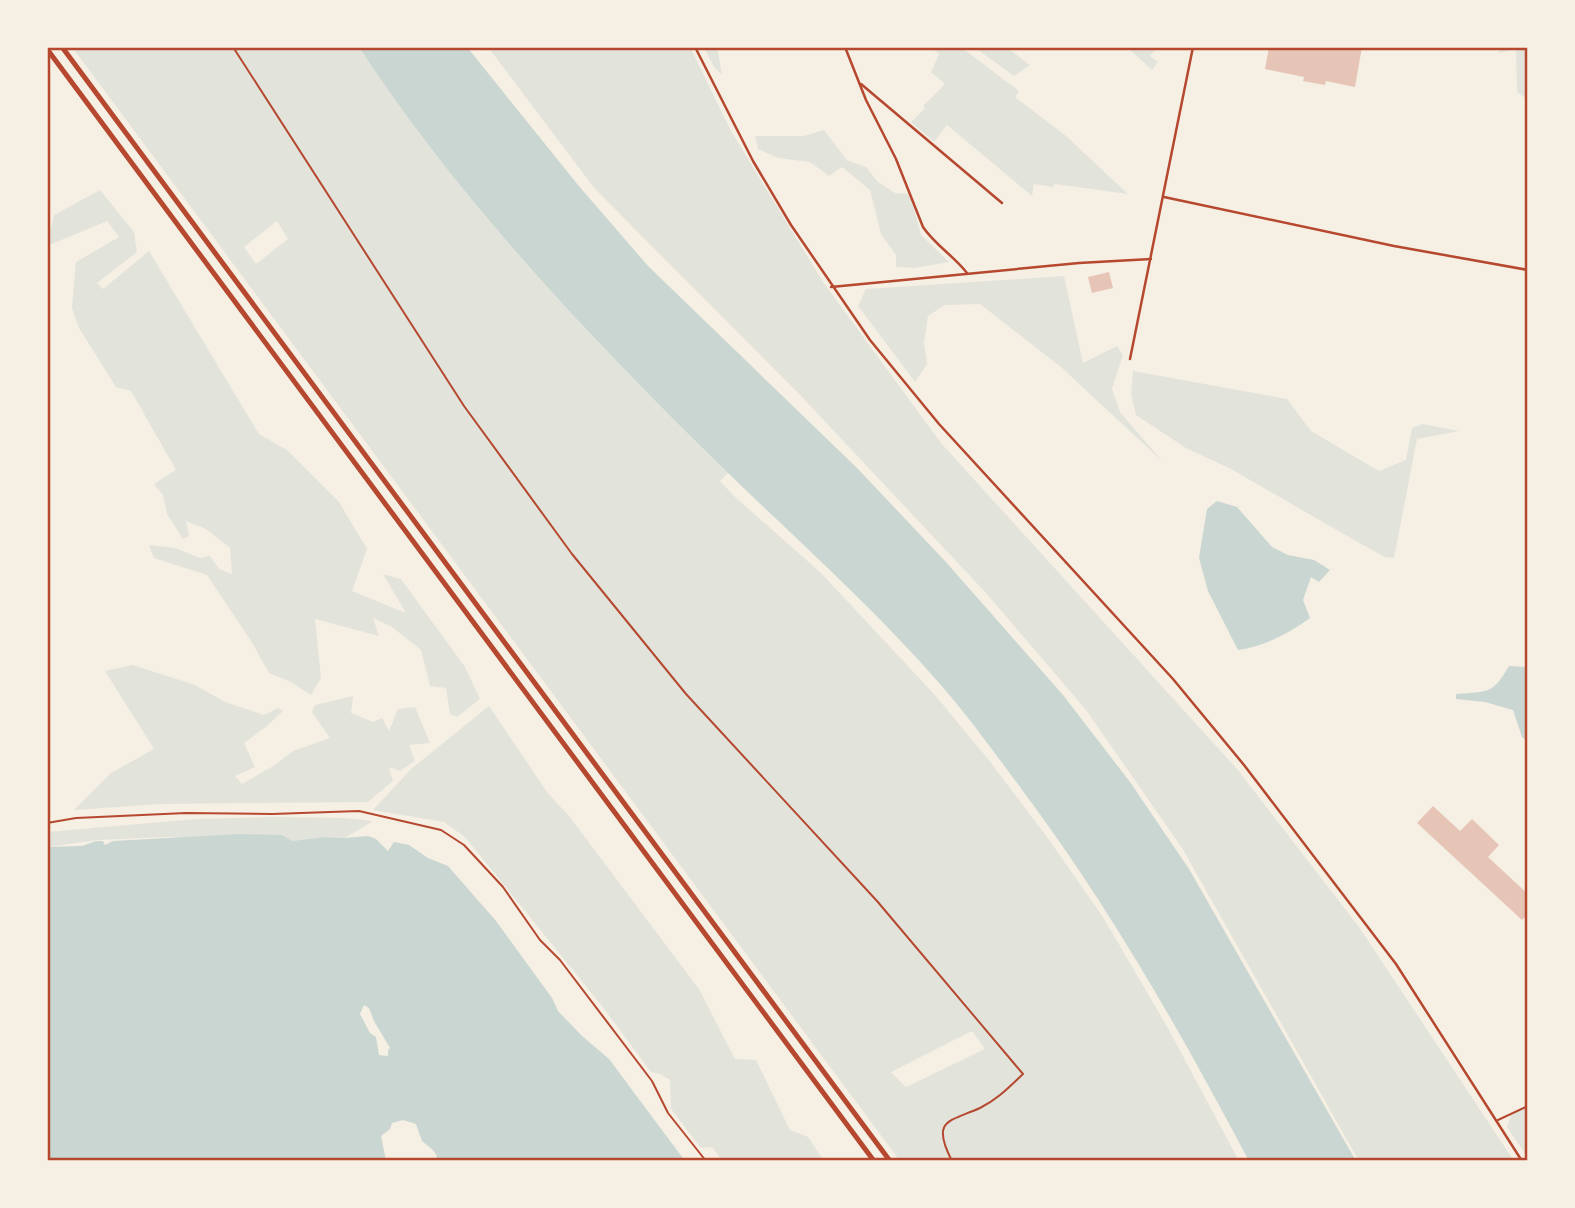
<svg xmlns="http://www.w3.org/2000/svg" width="1575" height="1208" font-family="'Open Sans',sans-serif">
<style>
.green{fill:#e2e4dc;fill-rule:evenodd}
.water{fill:#c9d6d2;fill-rule:evenodd}
.building{fill:#e6c5b7}
.lines{fill:none;stroke-linecap:round;stroke-linejoin:round}
.path{stroke:#b5482f;stroke-width:2}
.service{stroke:#b5482f;stroke-width:2}
.minor{stroke:#b5482f;stroke-width:2.5}
.motorway{stroke:#b5482f;stroke-width:5}
.neatline{fill:none;stroke:#b5482f;stroke-width:2.5}
</style>
<rect width="100%" height="100%" fill="#f6efe4"/>
<g class="green">
<path d="M72 47H359C462 205 594 342 728 473L720 481 735 497 821 573 935 695 988 759 1047 837 1103 917 1169 1030 1239 1161H900ZM277 221 288 239 256 264 244 247ZM972 1031 985 1049 906 1087 891 1072Z"/>
<path d="M488 47H690L731 131 823 282 941 443 1237 769 1359 927 1514 1161H1359L1182 848 1086 710 986 593 802 397 595 189Z"/>
<path d="M704 47H717L722 75 714 67Z"/>
<path d="M930 47H961L1019 91 1015 97 1066 136 1128 194 1055 184 1053 187 1034 184 1032 196 947 125 934 142 911 122 925 108 923 106 945 84 931 72 939 54Z"/>
<path d="M974 47H1006L1030 65 1014 76Z"/>
<path d="M1127 47H1158L1150 56 1158 62 1152 70Z"/>
<path d="M1499 47H1528V96L1524 97 1517 92 1516 49 1499 53Z"/>
<path d="M824 130 847 160 866 167 877 181 895 193 910 194 921 235 949 262 915 268 896 267V255L881 234 870 190 842 167 829 176 810 162 778 158 758 149 755 136H804Z"/>
<path d="M100 190 134 232 137 252 97 283 103 289 149 251 259 434 287 450 339 502 367 549 352 591 406 613 383 574 401 579 465 667 480 699 457 717 450 714 446 688 430 686 421 650 392 627 373 618 379 636 315 619 321 678 311 695 291 682 269 673 251 641 207 575 154 558 149 545 175 548 200 558 210 556 219 569 232 574 230 548 206 529 186 521 189 536 183 539 167 514 163 495 154 484 176 470 131 391 116 387 79 328 72 308 76 262 119 237 107 221 47 246 54 215Z"/>
<path d="M1064 276 1083 363 1117 346 1123 355 1112 389 1120 412 1163 462 1062 368 980 304 945 305 928 316 924 343 927 364 915 382 858 306 866 289Z"/>
<path d="M1133 371 1287 399 1311 431 1379 471 1406 460 1412 428 1422 424 1459 431 1417 439 1394 558 1385 557 1361 544 1231 469 1186 448 1136 415 1131 394Z"/>
<path d="M133 665 195 685 225 702 264 715 278 708 283 711 267 726 244 743 255 767 235 776 242 784 275 765 293 751 330 738 312 712 315 705 353 696 351 713 373 722 382 718 389 731 398 709 415 707 430 743 409 745 415 761 400 771 389 767 393 781 368 802 161 804 74 810 111 773 154 749 105 671Z"/>
<path d="M489 706 547 792 569 816 699 989 735 1059 756 1060 790 1130 808 1137 824 1161H723L712 1147 701 1148 671 1109 670 1080 660 1074 651 1072 602 1006 465 837 444 822 373 810 411 769Z"/>
<path d="M272 817 344 818 373 821 345 838 324 837 292 841 168 837 97 840 47 847V832L196 819Z"/>
<path d="M1528 1105V1158L1507 1127 1512 1113Z"/>
</g>
<g class="water">
<path d="M359 47H467L578 185 648 266 857 468 945 561 1063 695 1130 782 1189 869 1356 1161H1249C1179 1029 1109 906 1020 787 994 752 969 717 940 684 874 608 798 541 726 471 594 342 460 202 359 47Z"/>
<path d="M1217 501 1237 507 1272 547 1288 555 1314 560 1330 570 1319 582 1311 577 1303 600 1310 618C1288 634 1265 646 1238 650L1208 591 1199 558 1207 509Z"/>
<path d="M1509 666 1528 667V742L1522 737 1513 710 1485 702 1456 699V694C1489 691 1492 695 1509 666Z"/>
<path d="M239 834 282 835 292 841 324 837 345 838 368 836 376 839 388 851 394 842 409 845 428 858 448 866 496 921 552 998 558 1011 582 1036 609 1059 685 1161H435L437 1156 433 1150 422 1141 416 1124 403 1120 392 1123 390 1129 381 1136 386 1161H47V847L82 846 96 841H103L105 845 113 841ZM364 1005 369 1008 374 1021 390 1048 388 1050V1056L379 1055 376 1037 370 1033 360 1014Z"/>
</g>
<g class="building">
<path d="M1269 47H1362L1355 87 1326 81 1325 85 1303 81 1304 77 1265 69Z"/>
<path d="M1109 272 1113 288 1092 293 1088 277Z"/>
<path d="M1433 806 1460 831 1472 819 1499 845 1488 857 1528 894V914L1522 920 1417 823Z"/>
</g>
<g class="lines">
<g class="path">
<path d="M233 47 464 406 572 554 686 694 877 901 1023 1074C1009 1087 998 1099 980 1108 948 1122 931 1120 952 1161"/>
<path d="M47 823 76 818 186 813 272 814 359 811 441 830 464 845 503 887 540 940 560 960 652 1081 668 1113 706 1161"/>
</g>
<path class="service" d="M1498 1120 1528 1106"/>
<g class="minor">
<path d="M695 47 753 161 791 225 870 340 939 424 1173 679 1244 765 1396 964 1522 1161"/>
<path d="M845 47 866 100 896 159 923 227C935 245 954 256 967 273"/>
<path d="M861 84 1002 203"/>
<path d="M1164 197 1394 246 1528 270"/>
<path d="M831 287 1079 263 1151 259"/>
<path d="M1130 359 1193 47"/>
</g>
<g class="motorway">
<path d="M62 47 890 1161"/>
<path d="M47 49 874 1161"/>
</g>
</g>
<rect width="1575" height="1208" fill="none" stroke="#f6efe4" stroke-width="98"/>
<rect x="49" y="49" width="1477" height="1110" class="neatline"/>
</svg>
